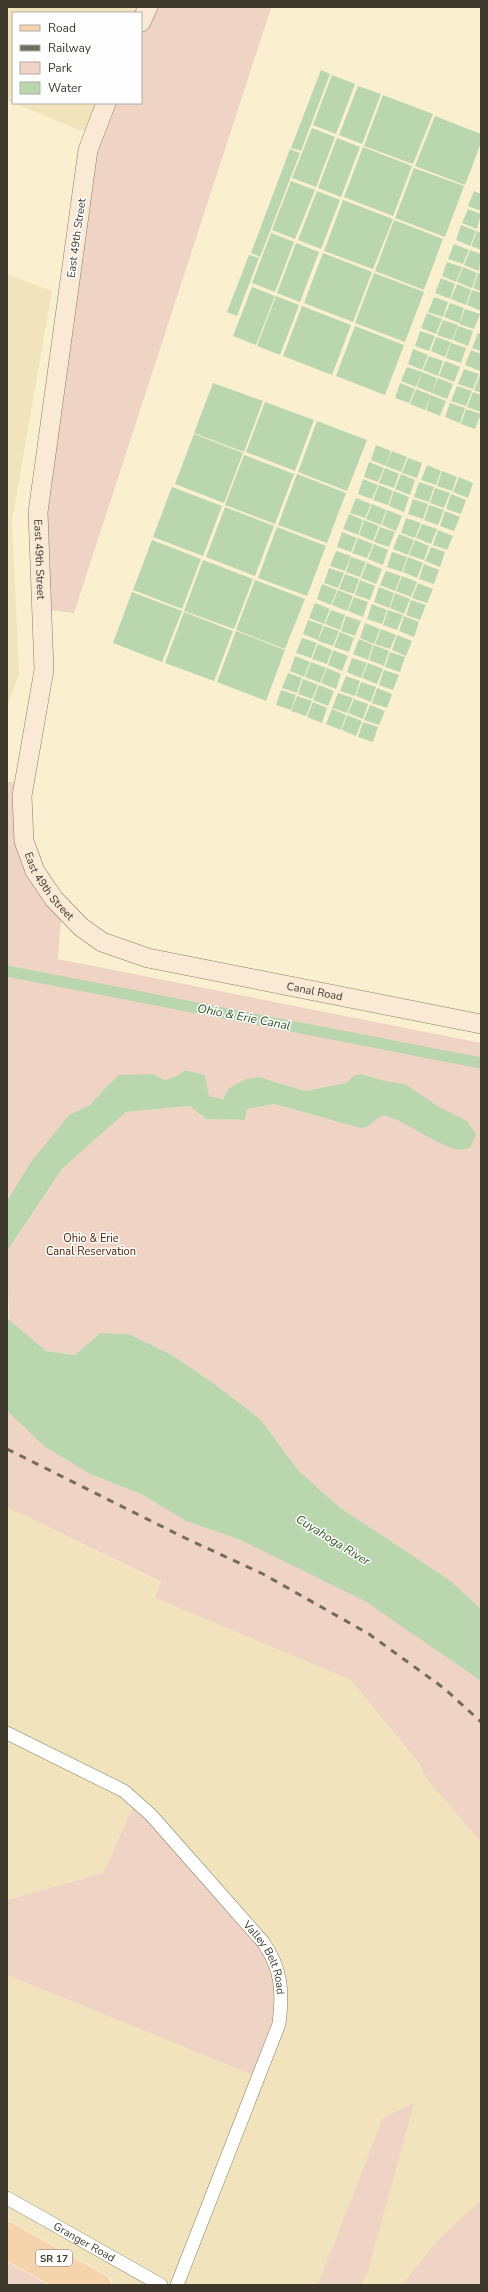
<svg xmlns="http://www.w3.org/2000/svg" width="488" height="2292" font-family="'Nunito Sans',sans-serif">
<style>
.built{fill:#f1e4bd}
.green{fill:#efd3c5}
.water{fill:#bad6af}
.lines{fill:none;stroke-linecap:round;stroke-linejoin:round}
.canal{stroke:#bad6af;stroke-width:11}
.street-casing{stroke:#877e61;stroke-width:14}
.secondary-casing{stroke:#877e61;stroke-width:20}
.primary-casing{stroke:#fff;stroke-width:22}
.street{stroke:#fff;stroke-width:13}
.secondary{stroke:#fae9d5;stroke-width:19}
.primary{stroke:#f5d3ac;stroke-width:21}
.rail{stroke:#726c5b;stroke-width:3;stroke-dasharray:7 7;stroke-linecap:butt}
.labels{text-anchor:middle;stroke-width:3;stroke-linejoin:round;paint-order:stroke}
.shield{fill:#fdfdfd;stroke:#76736b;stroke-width:1}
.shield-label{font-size:10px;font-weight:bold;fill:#3c382c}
.street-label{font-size:11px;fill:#3c382c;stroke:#fdfdfd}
.park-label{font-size:11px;fill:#562000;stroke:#fdfdfd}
.water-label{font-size:12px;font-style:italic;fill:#325622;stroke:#fdfdfd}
</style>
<rect width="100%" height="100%" fill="#faf0d0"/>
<g class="built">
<path d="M7 7H149L141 13H13V103L7 100Z"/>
<path d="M14 103H107L96 130H79Z"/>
<path d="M7 274 52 291 12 521 19 674 7 707Z"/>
<path d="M7 1507 161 1583 155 1598 351 1680 481 1842V2200L437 2241 402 2285H101L7 2232V1975L258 2077 136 1802 103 1873 7 1900Z"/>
</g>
<g class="green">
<path d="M148 7H274L271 8 74 613 41 609 38 512 88 150 107 103H141V23Z"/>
<path d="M7 782H23L24 842 62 908 58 959 481 1043V1609L451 1581 339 1507 298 1470 261 1420 216 1385 172 1355 129 1334 100 1333 75 1355 46 1351 9 1321 7 1251 62 1169 126 1112 190 1106 206 1119 245 1120 247 1109 274 1104 323 1118 385 1081 366 1075 353 1076 346 1083 305 1091 259 1077 223 1099 209 1096 205 1075 185 1070 177 1076 165 1080 153 1074 106 1087 90 1105 69 1115 7 1201Z"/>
<path d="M7 1411 45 1447 90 1474 141 1494 186 1521 238 1539 366 1601 480 1680 481 1842 428 1780 420 1765 351 1680 155 1598 161 1582 7 1507Z"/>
<path d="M136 1801 263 1942 282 1997 258 2077 7 1975V1900L103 1873Z"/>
<path d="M414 2103 369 2267 361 2285H318L383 2118Z"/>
<path d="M481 2200V2285H402L437 2241Z"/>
<path d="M7 2249 71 2285H7Z"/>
</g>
<g class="water">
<path d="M321 70 330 74 301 151 291 148Z"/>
<path d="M332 75 355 84 336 134 313 125Z"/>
<path d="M358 86 381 94 362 144 339 135Z"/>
<path d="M383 95 433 114 413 164 364 146Z"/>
<path d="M435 116 481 134V143L465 185 415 166Z"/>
<path d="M312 128 335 137 316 187 292 178Z"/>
<path d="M337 138 360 147 341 197 318 188Z"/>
<path d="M363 147 412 166 393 216 344 197Z"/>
<path d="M290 149 300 153 260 257 251 253Z"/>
<path d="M414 168 464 186 445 237 395 218Z"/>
<path d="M291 181 315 190 295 239 272 230Z"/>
<path d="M317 191 340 200 321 249 298 240Z"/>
<path d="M474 191 481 194V211L468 206Z"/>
<path d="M343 200 393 219 373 269 324 251Z"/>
<path d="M468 209 481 214 477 229 462 223Z"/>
<path d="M394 220 443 239 424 290 375 271Z"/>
<path d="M461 225 476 231 470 246 456 240Z"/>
<path d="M477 231 481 233V250L471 246Z"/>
<path d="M271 233 294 242 275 292 252 283Z"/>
<path d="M296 243 319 252 300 302 277 293Z"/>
<path d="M454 244 469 250 463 264 448 259Z"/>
<path d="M470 250 481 254 479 271 464 265Z"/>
<path d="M323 253 372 272 353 322 304 303Z"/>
<path d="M249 255 259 258 237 316 227 312Z"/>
<path d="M447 262 462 267 456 282 442 276Z"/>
<path d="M463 267 477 273 472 288 457 282Z"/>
<path d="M374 273 424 292 405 342 355 323Z"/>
<path d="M478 273 481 274V291L473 288Z"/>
<path d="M441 278 455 284 450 299 435 293Z"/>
<path d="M457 284 471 290 466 305 451 299Z"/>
<path d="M252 287 275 296 256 345 233 336Z"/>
<path d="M472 290 481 293V311L467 305Z"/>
<path d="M276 296 299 305 280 355 257 346Z"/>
<path d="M434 297 448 302 443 317 428 312Z"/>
<path d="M450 303 464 308 459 323 444 317Z"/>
<path d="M302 306 351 325 332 375 283 356Z"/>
<path d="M465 309 480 314 474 329 459 324Z"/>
<path d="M427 313 442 319 436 334 421 328Z"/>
<path d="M443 320 458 325 452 340 437 335Z"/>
<path d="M355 326 404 345 385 395 336 376Z"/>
<path d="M458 326 473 331 468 346 453 340Z"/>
<path d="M420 331 435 336 429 351 415 346Z"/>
<path d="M478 333 481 334V351L472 348Z"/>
<path d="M436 337 451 342 445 357 431 351Z"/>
<path d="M451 343 466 348 461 363 446 358Z"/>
<path d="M413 349 428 355 422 370 408 364Z"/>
<path d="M471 350 481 354 480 371 465 365Z"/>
<path d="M429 356 443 361 438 376 423 370Z"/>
<path d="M445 361 460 367 454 382 439 376Z"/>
<path d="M407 367 422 372 416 387 401 381Z"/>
<path d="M464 369 479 374 473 389 458 384Z"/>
<path d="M422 372 437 378 432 393 417 387Z"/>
<path d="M480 375 481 376V393L474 390Z"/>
<path d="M438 378 453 384 447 399 432 393Z"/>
<path d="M213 383 263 401 244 452 194 433Z"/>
<path d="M400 383 415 389 409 403 395 398Z"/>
<path d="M457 386 472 391 466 406 451 401Z"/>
<path d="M416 389 431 395 425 410 410 404Z"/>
<path d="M473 392 481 395V412L467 407Z"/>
<path d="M431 395 446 401 440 416 426 410Z"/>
<path d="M265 402 314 420 295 471 246 452Z"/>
<path d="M450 403 465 408 460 423 445 417Z"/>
<path d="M466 409 481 414 475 429 461 424Z"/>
<path d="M317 421 367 440 347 491 298 472Z"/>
<path d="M194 434 243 453 224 503 175 484Z"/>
<path d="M376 445 391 451 386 466 371 460Z"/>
<path d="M392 451 407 457 401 472 386 466Z"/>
<path d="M244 455 294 474 275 524 225 505Z"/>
<path d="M408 458 422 463 417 478 402 473Z"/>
<path d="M369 462 384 468 378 482 364 477Z"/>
<path d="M427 465 441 471 436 485 421 480Z"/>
<path d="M385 468 399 474 394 488 379 483Z"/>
<path d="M442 471 457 477 452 491 437 486Z"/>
<path d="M297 474 346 493 327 543 278 525Z"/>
<path d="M401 474 415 480 410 495 395 489Z"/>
<path d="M459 477 473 483 468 498 453 492Z"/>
<path d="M363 479 378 485 372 499 358 494Z"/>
<path d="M419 482 434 487 429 502 414 497Z"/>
<path d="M379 485 393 491 388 505 373 500Z"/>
<path d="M172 487 222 506 203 556 153 537Z"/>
<path d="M435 488 450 493 444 508 430 503Z"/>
<path d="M394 491 409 497 404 512 389 506Z"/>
<path d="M451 494 466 500 461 514 446 509Z"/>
<path d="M356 498 371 504 365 518 350 513Z"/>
<path d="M413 499 428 504 423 519 408 514Z"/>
<path d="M372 504 386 510 381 525 366 519Z"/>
<path d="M429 505 444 510 438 525 424 520Z"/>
<path d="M225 507 274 526 255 576 206 557Z"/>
<path d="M387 510 402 516 396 531 382 525Z"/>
<path d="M445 511 460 517 454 531 440 526Z"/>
<path d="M349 514 363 520 358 535 343 529Z"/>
<path d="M406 518 421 523 415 538 401 533Z"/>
<path d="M364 520 379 526 373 541 359 535Z"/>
<path d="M422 524 437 529 431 544 416 538Z"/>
<path d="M277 527 326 546 307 596 258 578Z"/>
<path d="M380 527 395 532 389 547 374 542Z"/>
<path d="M438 530 453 536 447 550 433 545Z"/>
<path d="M342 532 357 538 351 552 337 547Z"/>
<path d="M399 534 414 540 408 555 393 549Z"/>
<path d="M358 538 373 544 367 558 352 553Z"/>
<path d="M152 540 201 559 182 609 133 590Z"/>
<path d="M415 540 429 546 424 560 409 555Z"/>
<path d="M374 544 388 550 383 565 368 559Z"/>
<path d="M431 547 445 552 440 567 425 561Z"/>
<path d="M336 551 351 556 345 571 330 566Z"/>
<path d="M392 552 407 557 402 572 387 567Z"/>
<path d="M351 557 366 562 360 577 346 572Z"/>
<path d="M408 557 423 563 417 578 403 572Z"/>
<path d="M203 560 253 579 234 629 184 611Z"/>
<path d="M367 563 382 569 376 584 361 578Z"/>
<path d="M424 564 439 570 434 584 419 579Z"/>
<path d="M329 568 344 573 338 588 324 583Z"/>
<path d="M386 571 401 576 395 591 380 585Z"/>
<path d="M345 574 359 579 354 594 339 589Z"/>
<path d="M402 576 417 582 411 597 396 591Z"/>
<path d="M255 580 305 599 285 649 236 630Z"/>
<path d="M360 580 375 586 370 600 355 595Z"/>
<path d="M418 583 433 589 427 603 412 598Z"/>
<path d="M322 584 337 590 331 605 317 599Z"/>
<path d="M379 587 394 593 389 608 374 602Z"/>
<path d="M338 590 353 596 347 611 332 605Z"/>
<path d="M132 592 182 611 162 662 113 643Z"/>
<path d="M395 593 410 599 404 614 390 608Z"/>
<path d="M354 597 368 602 363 617 348 611Z"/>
<path d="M411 600 426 605 420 620 406 615Z"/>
<path d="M315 603 330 609 324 624 309 618Z"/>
<path d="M372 604 387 610 382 624 367 619Z"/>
<path d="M331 610 345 615 340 630 325 624Z"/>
<path d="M388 610 403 615 397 630 383 625Z"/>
<path d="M184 612 233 631 214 681 165 663Z"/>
<path d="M346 616 361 621 355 636 341 631Z"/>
<path d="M404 616 419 622 414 637 399 631Z"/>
<path d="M308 620 323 625 318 640 303 634Z"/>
<path d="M365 623 380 629 374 644 360 638Z"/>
<path d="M324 626 339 631 333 646 318 641Z"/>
<path d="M381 629 396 635 390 649 375 644Z"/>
<path d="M236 631 285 650 266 701 217 682Z"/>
<path d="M340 632 354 638 349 652 334 647Z"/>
<path d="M397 635 412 641 406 656 392 650Z"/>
<path d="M302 638 317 643 311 658 296 653Z"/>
<path d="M359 639 373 645 368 660 353 654Z"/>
<path d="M318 644 332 650 327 664 312 659Z"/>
<path d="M374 645 389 651 384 666 369 660Z"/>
<path d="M333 650 348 656 342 671 328 665Z"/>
<path d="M390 652 405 657 400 672 385 667Z"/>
<path d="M295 656 310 662 304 677 290 671Z"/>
<path d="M352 658 367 663 361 678 347 672Z"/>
<path d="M311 662 326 668 320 683 305 677Z"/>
<path d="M368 663 383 669 377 684 362 678Z"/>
<path d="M327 668 341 674 336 689 321 683Z"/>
<path d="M384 670 399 675 393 690 379 685Z"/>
<path d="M288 673 302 678 297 693 282 688Z"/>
<path d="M346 676 360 681 355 696 340 691Z"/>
<path d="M303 679 318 685 312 699 298 694Z"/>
<path d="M361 682 376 687 371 702 356 696Z"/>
<path d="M319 685 334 691 328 706 313 700Z"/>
<path d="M377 688 392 694 387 708 372 703Z"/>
<path d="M281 690 296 695 291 710 276 705Z"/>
<path d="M338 693 353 698 347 713 332 708Z"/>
<path d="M297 696 312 701 306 716 291 711Z"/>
<path d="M354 699 368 704 363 719 348 713Z"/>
<path d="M313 702 327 708 322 723 307 717Z"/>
<path d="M370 705 385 711 379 725 364 720Z"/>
<path d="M332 709 346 715 341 730 326 724Z"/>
<path d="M347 715 362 721 356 736 342 730Z"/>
<path d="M363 722 378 727 373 742 358 737Z"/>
<path d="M185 1070 205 1075 209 1096 223 1099 229 1088 246 1079 259 1077 305 1091 346 1083 353 1076 361 1074 389 1082 405 1084 439 1107 467 1121 476 1134 470 1148C467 1148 463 1150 461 1150 442 1149 407 1121 383 1115L366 1127 361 1128 274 1104 247 1109 245 1120 206 1119 190 1106 126 1112 62 1169 7 1251V1201L31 1162 69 1115 90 1105 106 1087 119 1075 153 1074 165 1080 177 1076Z"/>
<path d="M7 1318 46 1351 75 1355 100 1333 129 1334 172 1355 216 1385 261 1420 298 1470 339 1507 451 1581 481 1609V1681L365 1601 238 1539 186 1521 141 1494 90 1474 45 1447 7 1411Z"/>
</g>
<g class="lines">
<path class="canal" d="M7 971 481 1063"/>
<defs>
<g id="street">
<path id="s1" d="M7 1733 124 1791 151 1815 263 1942C282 1969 283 1992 279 2024L177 2285"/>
<path id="s2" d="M7 2198 161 2285"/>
</g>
<g id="secondary">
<path d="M141 22 148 7"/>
<path id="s3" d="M106 103 88 150 38 512 44 670 22 796 24 841 35 871 54 899 81 927 102 942 148 958 481 1024"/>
</g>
<g id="primary">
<path d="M7 2232 101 2285"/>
<path d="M7 2249 71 2285"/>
</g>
</defs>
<use href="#street" class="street-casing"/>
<use href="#secondary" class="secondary-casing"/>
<use href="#primary" class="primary-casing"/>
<use href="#street" class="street"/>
<use href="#secondary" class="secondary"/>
<use href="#primary" class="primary"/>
<path class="rail" d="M7 1449 185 1538 263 1574 369 1634 445 1689 481 1722"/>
</g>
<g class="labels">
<rect class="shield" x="36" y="2250" width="36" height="16" rx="3"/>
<g class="shield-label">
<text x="54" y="2262">SR 17</text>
</g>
<g class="street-label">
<text transform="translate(76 238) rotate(-82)" y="4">East 49th Street</text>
<text dy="4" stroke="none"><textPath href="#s3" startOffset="463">East 49th Street</textPath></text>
<text dy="4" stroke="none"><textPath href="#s3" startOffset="799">East 49th Street</textPath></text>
<text dy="4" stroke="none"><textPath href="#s3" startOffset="1096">Canal Road</textPath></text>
<text dy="4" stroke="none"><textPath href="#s1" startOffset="351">Valley Belt Road</textPath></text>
<text dy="4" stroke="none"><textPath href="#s2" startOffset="89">Granger Road</textPath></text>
</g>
<g class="park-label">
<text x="91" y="1242">Ohio &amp; Erie<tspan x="91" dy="13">Canal Reservation</tspan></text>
</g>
<g class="water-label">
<text transform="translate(244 1017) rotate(11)" y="4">Ohio &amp; Erie Canal</text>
<text transform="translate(333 1540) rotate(32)" y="4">Cuyahoga River</text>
</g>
</g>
<rect width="488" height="2292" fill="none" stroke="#3c382c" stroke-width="16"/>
<rect x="12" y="12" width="130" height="92" fill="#fdfdfd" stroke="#b0aea9"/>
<rect x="20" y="25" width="20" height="6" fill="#f5d3ac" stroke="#b0aea9"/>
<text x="48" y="32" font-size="12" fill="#3c382c">Road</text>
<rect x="20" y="45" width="20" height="6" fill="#726c5b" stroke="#b0aea9"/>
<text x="48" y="52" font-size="12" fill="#3c382c">Railway</text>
<rect x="20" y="62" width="20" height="12" fill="#efd3c5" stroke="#b0aea9"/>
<text x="48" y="72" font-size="12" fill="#3c382c">Park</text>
<rect x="20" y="82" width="20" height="12" fill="#bad6af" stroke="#b0aea9"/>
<text x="48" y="92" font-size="12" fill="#3c382c">Water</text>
</svg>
